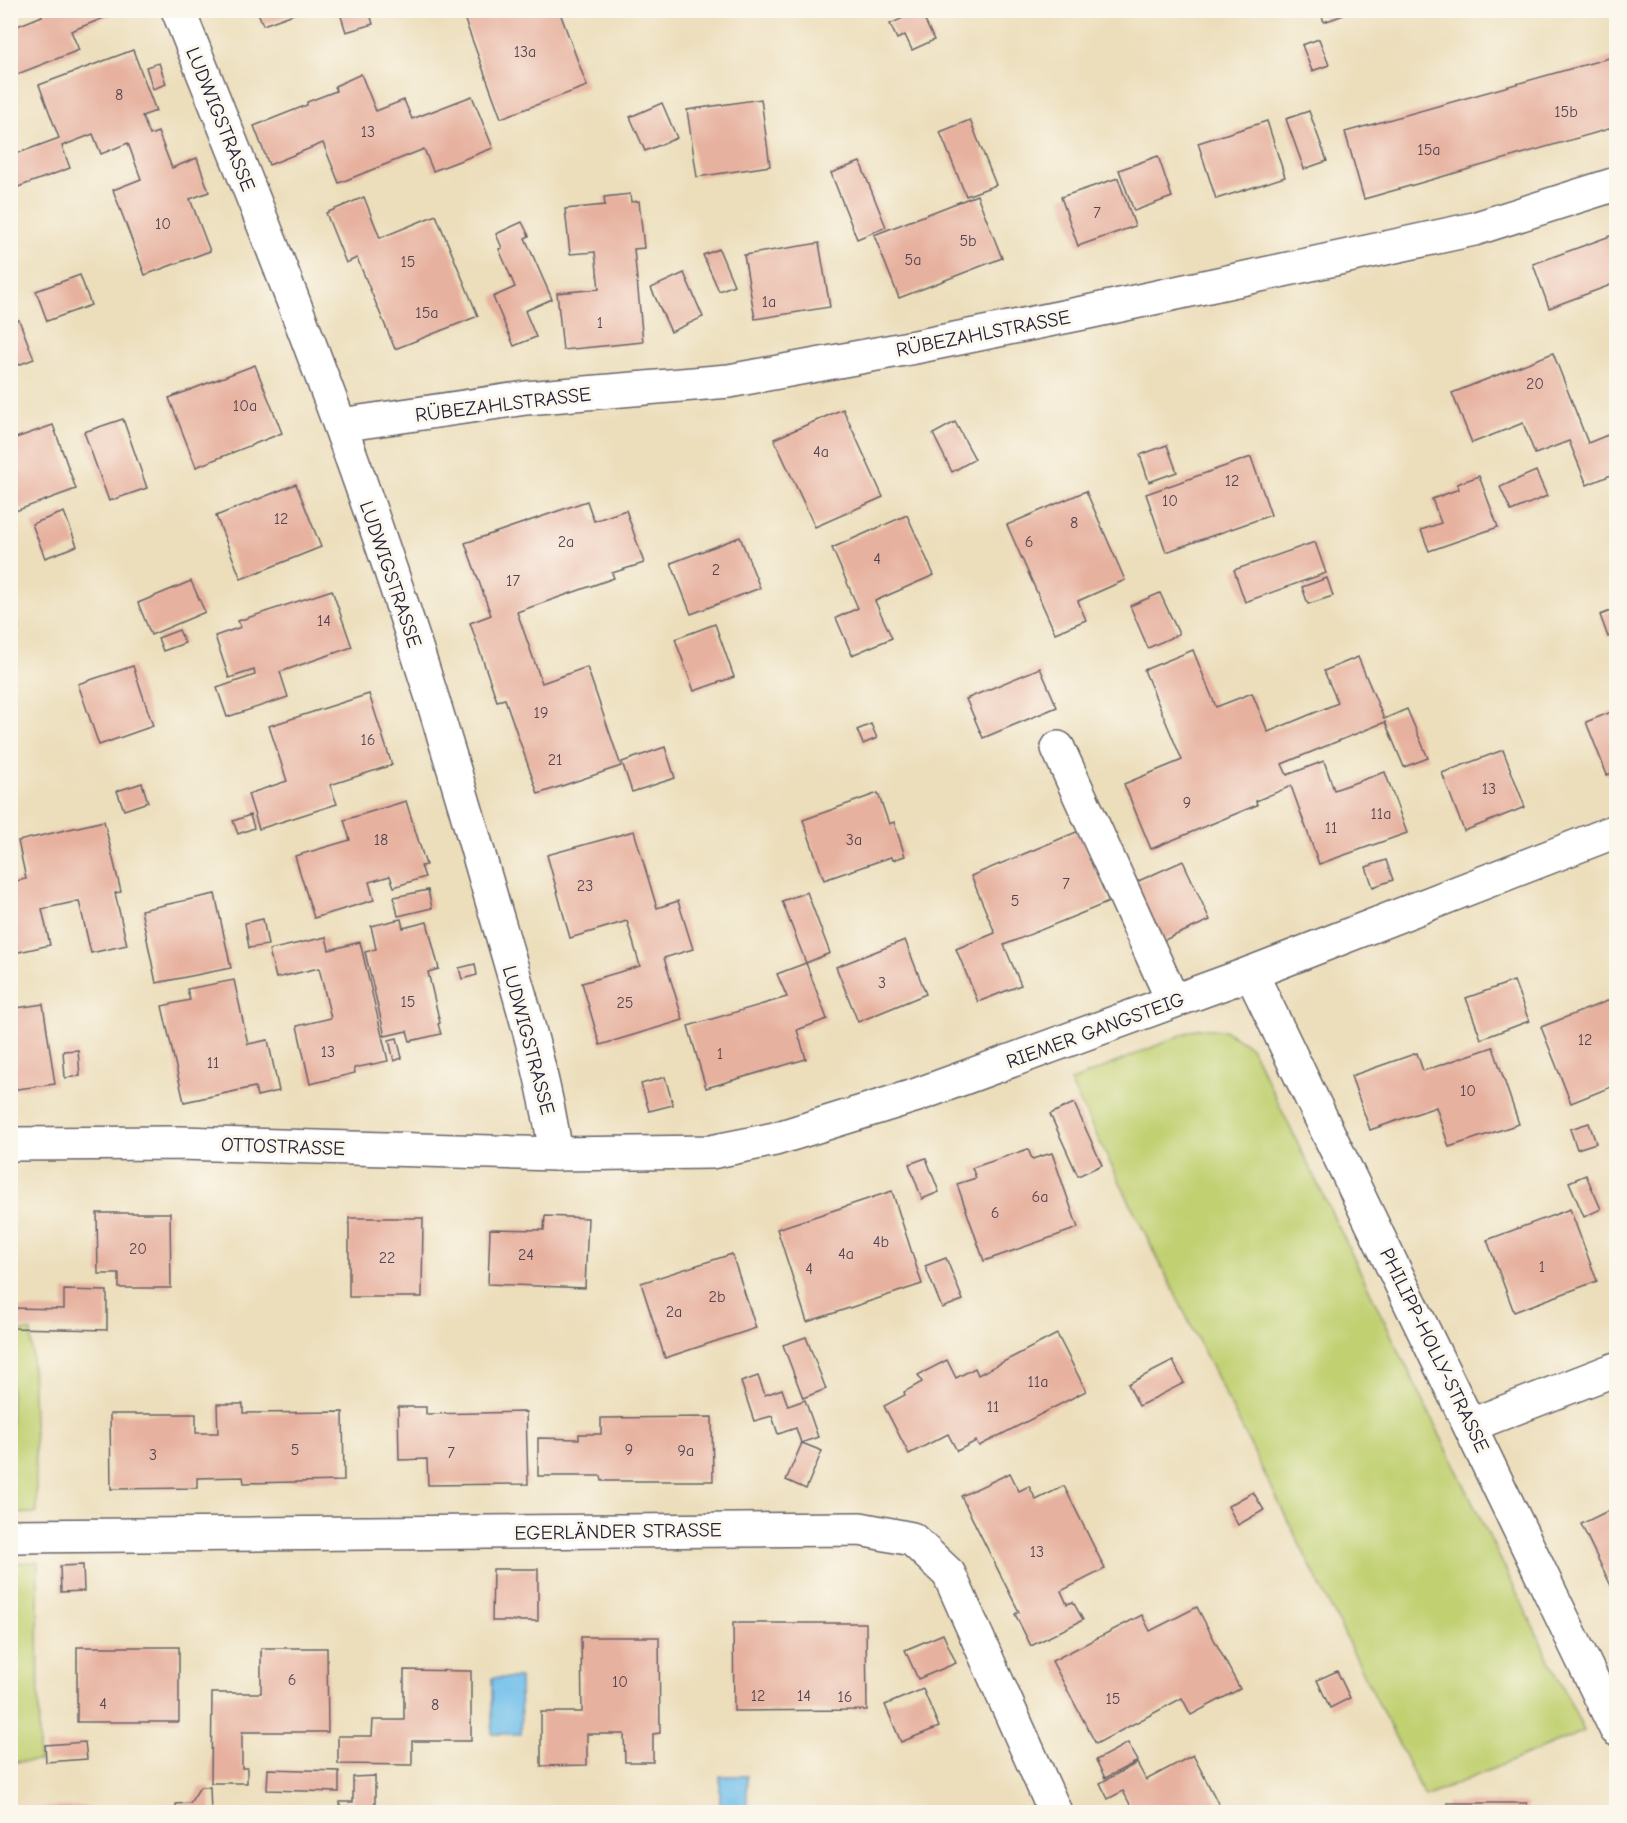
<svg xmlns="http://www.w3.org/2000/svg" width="1627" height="1823" font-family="'Comic Neue',sans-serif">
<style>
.green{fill:#c1d071;stroke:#727956;stroke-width:1.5}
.water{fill:#70bfeb;stroke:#497093;stroke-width:1.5}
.building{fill:#e7b19f}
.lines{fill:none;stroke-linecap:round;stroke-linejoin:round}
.minor-casing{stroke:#696468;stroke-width:36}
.minor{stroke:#fff;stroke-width:33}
.labels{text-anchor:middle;stroke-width:6;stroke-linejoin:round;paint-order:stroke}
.number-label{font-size:16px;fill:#534654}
.street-label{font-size:20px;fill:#22223b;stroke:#fbf7ec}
</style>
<rect width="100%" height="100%" fill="#fbf7ec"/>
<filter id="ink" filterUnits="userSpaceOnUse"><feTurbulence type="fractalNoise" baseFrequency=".0167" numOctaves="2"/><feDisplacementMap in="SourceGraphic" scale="12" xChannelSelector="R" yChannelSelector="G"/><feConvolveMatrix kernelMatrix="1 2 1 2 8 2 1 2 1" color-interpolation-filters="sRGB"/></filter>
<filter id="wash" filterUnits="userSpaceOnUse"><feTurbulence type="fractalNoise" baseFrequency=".008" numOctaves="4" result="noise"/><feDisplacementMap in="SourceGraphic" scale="24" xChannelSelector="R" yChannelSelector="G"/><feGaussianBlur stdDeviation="1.35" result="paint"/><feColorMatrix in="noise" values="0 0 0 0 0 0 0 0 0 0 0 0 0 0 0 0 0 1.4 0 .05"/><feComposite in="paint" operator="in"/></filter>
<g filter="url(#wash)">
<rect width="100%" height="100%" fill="#ecdebb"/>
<g class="green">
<path d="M1198 1028 1225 1030 1251 1047 1584 1731 1425 1797 1070 1082Z"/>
<path d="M31 1331 37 1513 11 1514V1332Z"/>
<path d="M38 1562 39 1761 11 1762V1563Z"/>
</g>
<g class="water">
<path d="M492 1678H520L521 1734H492Z"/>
<rect x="720" y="1776" width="27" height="36"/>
</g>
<g id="blocks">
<g class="building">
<path d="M40 10H113L114 14 71 31 79 50 10 77V29L42 16Z"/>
<path d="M257 10H302V11L263 25Z"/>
<path d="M339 10H369L373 24 346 32Z"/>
<path d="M475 10H559L587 86 501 118 463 15Z"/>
<path d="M920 10 934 40 912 50 905 35 897 39 890 24Z"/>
<path d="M1320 10H1355V11L1324 22Z"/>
<path d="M1319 39 1329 65 1312 71 1302 45Z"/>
<path d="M133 50 156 111 142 116 150 135 158 132 172 168 197 158 209 192 190 199 210 251 145 275 113 190 141 179 128 143 101 154 93 134 62 146 70 168 10 190V156L59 138 39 85Z"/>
<path d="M1616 56V127L1364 199 1345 132Z"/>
<path d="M159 63 166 84 153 89 146 67Z"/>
<path d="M361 74 376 111 404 100 412 119 472 96 493 148 433 171 424 149 339 183 323 143 269 165 254 126 307 105V102L336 91 335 86Z"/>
<path d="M761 99 770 166 697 177 687 110Z"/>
<path d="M662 103 677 138 645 151 630 117Z"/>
<path d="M1309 111 1327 161 1304 169 1286 119Z"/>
<path d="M970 120 996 185 966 196 940 132Z"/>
<path d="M1267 121 1285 177 1216 199 1198 143Z"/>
<path d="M1158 156 1172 197 1134 211 1119 170Z"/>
<path d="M860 162 886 227 857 239 831 173Z"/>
<path d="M1118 178 1135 226 1078 246 1061 197Z"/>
<path d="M630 194 631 202 639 201 644 248 634 249 643 342 563 350 557 293 599 289 595 252 570 254 565 209 605 205 604 197Z"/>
<path d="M977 195 1002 258 899 298 874 235Z"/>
<path d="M364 197 380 238 436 215 478 316 395 349 357 258 346 263 326 213Z"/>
<path d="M522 222 529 236 525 238 552 299 525 311 536 337 514 346 493 297 515 287 499 249 502 248 496 234Z"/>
<path d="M1613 235 1616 245V283L1549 308 1533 264Z"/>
<path d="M819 243 830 307 755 319 744 255Z"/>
<path d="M719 249 734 285 719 291 703 255Z"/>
<path d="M684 273 703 317 671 332 651 288Z"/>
<path d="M80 275 91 305 47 321 36 291Z"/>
<path d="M19 320 34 359 10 368V323Z"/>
<path d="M1553 353 1588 443 1615 432 1616 435V473L1587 485 1569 441 1535 454 1523 423 1472 443 1452 393Z"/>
<path d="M255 365 282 433 196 467 169 398Z"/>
<path d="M843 409 883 497 815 527 774 439Z"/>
<path d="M123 419 147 488 109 501 84 432Z"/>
<path d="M955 422 975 459 952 472 933 434Z"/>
<path d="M53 425 76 489 10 513V440Z"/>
<path d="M1167 445 1177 472 1149 482 1140 455Z"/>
<path d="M1251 457 1271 515 1166 552 1146 494Z"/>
<path d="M1536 471 1547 496 1511 511 1500 487Z"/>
<path d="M1479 476 1498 527 1429 551 1421 530 1441 523 1432 499 1459 489 1457 484Z"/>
<path d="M296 484 321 547 241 579 216 516Z"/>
<path d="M1086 491 1125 580 1078 601 1086 620 1055 633 1007 525Z"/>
<path d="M587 501 594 521 626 510 644 563 612 573 614 578 517 612 542 683 587 667 621 766 538 794 505 699 497 701 470 623 491 615 465 543Z"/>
<path d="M64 512 77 546 45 558 32 524Z"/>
<path d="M907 515 934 575 875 601 892 638 852 655 836 618 858 608 832 548Z"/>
<path d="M740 537 760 588 691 614 671 563Z"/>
<path d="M1315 542 1326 573 1245 602 1234 570Z"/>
<path d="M1327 578 1333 596 1308 604 1302 587Z"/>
<path d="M191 581 205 612 151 635 138 603Z"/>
<path d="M332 590 352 647 280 672 288 697 227 717 217 688 255 675 254 670 229 678 215 636 241 627 238 621Z"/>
<path d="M1160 593 1179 634 1148 648 1130 606Z"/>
<path d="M10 605 19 627 10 630Z"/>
<path d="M1616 609V633L1608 637 1600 615Z"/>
<path d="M715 624 734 677 694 691 675 639Z"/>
<path d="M179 630 185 643 163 651 158 638Z"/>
<path d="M1193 650 1216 707 1252 693 1268 732 1338 703 1324 671 1358 657 1384 719 1407 709 1428 758 1404 767 1385 722 1282 764 1287 775 1324 761 1334 790 1385 772 1407 833 1319 864 1291 786 1256 801 1257 805 1151 849 1124 784 1182 760 1144 670Z"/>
<path d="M133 666 153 726 99 745 78 684Z"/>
<path d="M1040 668 1057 707 983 738 966 699Z"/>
<path d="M369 694 392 765 330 785 337 804 259 829 248 794 287 781 269 726Z"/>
<path d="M1616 710V772L1607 775 1586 722Z"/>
<path d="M871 724 877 738 863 744 857 730Z"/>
<path d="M665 747 675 778 632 792 622 762Z"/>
<path d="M1503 750 1525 807 1464 831 1442 773Z"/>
<path d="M142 783 148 802 124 810 117 791Z"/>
<path d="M878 793 889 824 894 822 905 856 893 860 891 857 824 880 803 820Z"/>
<path d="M406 801 426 865 421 866 425 877 394 887 390 876 369 882 374 900 314 918 295 856 350 840 344 820Z"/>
<path d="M250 815 254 828 238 834 233 821Z"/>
<path d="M104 821 121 892 115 893 127 945 91 953 79 901 42 909 50 945 10 954V882L26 879 18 841Z"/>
<path d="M634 831 657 908 678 901 693 949 664 958 683 1020 600 1045 582 983 640 966 627 921 570 938 547 855Z"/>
<path d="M1079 831 1109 902 1004 945 1021 985 978 1002 956 949 995 933 971 876Z"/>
<path d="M1386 860 1393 880 1373 887 1366 867Z"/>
<path d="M1183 861 1210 920 1160 942 1134 883Z"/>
<path d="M428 890 432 908 398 916 394 897Z"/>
<path d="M807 892 830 953 806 963 827 1019 797 1030 806 1059 706 1088 688 1026 787 997 777 974 806 963 782 901Z"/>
<path d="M215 894 231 968 156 983 141 910Z"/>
<path d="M263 919 268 945 249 948 245 923Z"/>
<path d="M401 919 403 928 427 922 439 969 428 972 440 1023 438 1024 441 1034 410 1041 407 1031 385 1036 365 952 376 949 371 926Z"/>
<path d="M326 937 329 950 360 942 388 1061 354 1068 355 1073 310 1084 297 1026 331 1018 319 968 276 978 269 950Z"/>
<path d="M905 940 926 994 858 1022 836 967Z"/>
<path d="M475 964 477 975 462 979 459 968Z"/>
<path d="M234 980 248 1044 268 1040 279 1091 257 1096 255 1087 184 1102 162 1006 190 1000 187 989Z"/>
<path d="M1514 981 1529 1021 1481 1039 1466 998Z"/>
<path d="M1610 1000 1613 1009 1616 1008V1085L1571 1103 1541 1027Z"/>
<path d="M43 1004 55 1084 10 1090V1009Z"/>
<path d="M397 1038 402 1058 394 1061 389 1040Z"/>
<path d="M1493 1047 1519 1124 1449 1147 1436 1107 1370 1130 1351 1076 1417 1053 1423 1071Z"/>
<path d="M78 1050 80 1076 65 1078 63 1051Z"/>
<path d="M665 1077 673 1105 649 1111 641 1084Z"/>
<path d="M1074 1103 1102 1165 1078 1176 1050 1114Z"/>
<path d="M1589 1123 1596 1143 1577 1149 1570 1129Z"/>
<path d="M1028 1149 1032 1159 1052 1153 1078 1228 984 1261 957 1184 976 1178 972 1168Z"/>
<path d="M926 1158 939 1192 922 1199 909 1164Z"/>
<path d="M1586 1175 1601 1209 1584 1217 1569 1182Z"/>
<path d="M892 1191 922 1284 807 1322 777 1229Z"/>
<path d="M1570 1209 1597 1281 1514 1312 1487 1240Z"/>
<path d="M97 1213H170L171 1288H119V1274H98Z"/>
<path d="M545 1216 588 1218 585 1288 488 1284 490 1229 544 1230Z"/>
<path d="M349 1218H423L422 1297H349Z"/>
<path d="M732 1254 756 1328 665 1358 641 1283Z"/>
<path d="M946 1258 963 1300 942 1308 925 1266Z"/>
<path d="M64 1290 107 1291V1330L10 1328V1308L64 1309Z"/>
<path d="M1057 1334 1086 1391 979 1446 976 1441 957 1451 948 1434 909 1454 884 1406 905 1395 904 1392 922 1382 918 1375 947 1360 956 1378 975 1368 978 1375Z"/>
<path d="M806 1337 826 1389 803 1398 783 1345Z"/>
<path d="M1173 1361 1184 1383 1139 1406 1128 1384Z"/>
<path d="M758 1376 765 1395 782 1389 788 1406 805 1400 818 1437 801 1443 796 1428 778 1434 772 1416 754 1421 741 1382Z"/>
<path d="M217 1404H243V1413L343 1412 344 1481 244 1483 243 1477 197 1478V1488L111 1489 110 1414H196V1433H218Z"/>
<path d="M398 1407H426V1414L526 1412 528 1484 428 1485 427 1459 399 1460Z"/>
<path d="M712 1417 713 1481H602L601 1476H538V1438L579 1439V1434H601V1418Z"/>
<path d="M802 1443 822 1451 806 1489 786 1480Z"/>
<path d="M1010 1473 1019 1491 1029 1486 1036 1500 1064 1486 1105 1569 1061 1591 1067 1604 1073 1602 1083 1620 1031 1646 1015 1614 1019 1612 961 1496Z"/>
<path d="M1253 1492 1264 1510 1238 1525 1228 1506Z"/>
<path d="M1616 1507V1596L1581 1524Z"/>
<path d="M83 1565 84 1591 61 1592 60 1566Z"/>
<path d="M493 1569H538V1621H492Z"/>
<path d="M1197 1607 1240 1689 1191 1715 1182 1698 1096 1744 1052 1661 1142 1615 1150 1631Z"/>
<path d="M733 1623H866L867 1710 734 1711Z"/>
<path d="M943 1634 956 1663 918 1679 905 1650Z"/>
<path d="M581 1637H659L660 1733 653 1734V1762H625L624 1734H587V1765L541 1766V1712H582Z"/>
<rect x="77" y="1647" width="102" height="75"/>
<path d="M261 1648H327L328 1732H242V1768H247V1783H211L212 1693H261Z"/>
<path d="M404 1670 471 1671V1741H412V1765L338 1764V1736H372L373 1720H404Z"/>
<path d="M1337 1671 1350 1698 1330 1708 1317 1680Z"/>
<path d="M923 1689 939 1727 901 1742 885 1705Z"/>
<path d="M85 1742 87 1759 46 1762 45 1745Z"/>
<path d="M1128 1743 1138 1761 1105 1778 1096 1760Z"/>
<path d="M1193 1755 1220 1807 1210 1812H1134L1123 1791 1108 1799 1100 1783 1137 1763 1146 1780Z"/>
<path d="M268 1769 339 1771V1792L267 1790Z"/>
<path d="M375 1776V1812H340V1802H353V1777Z"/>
<path d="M200 1787H210L211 1812H176V1804L190 1803Z"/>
<rect x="1447" y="1803" width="80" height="9"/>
<path d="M86 1806V1812H44V1807Z"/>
</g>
</g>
</g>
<g filter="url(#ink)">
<use href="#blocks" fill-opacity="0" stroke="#696468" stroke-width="1.5"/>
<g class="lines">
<defs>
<g id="minor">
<path d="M178 10C233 147 288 284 339 423 392 568 440 717 482 866 509 961 541 1056 556 1154"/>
<path d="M340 425 526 398 729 381 915 347 1088 312 1474 229 1616 184"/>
<path d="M1058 748 1173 1001"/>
<path d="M1251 973 1616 1729"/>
<path d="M10 1144 180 1143 556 1154 711 1152 775 1139 917 1095 1251 973 1616 831"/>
<path d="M1471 1425 1616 1369"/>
<path d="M10 1536 860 1529 912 1539 949 1574 1055 1812"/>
</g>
</defs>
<use href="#minor" class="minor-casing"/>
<use href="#minor" class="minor"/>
</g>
</g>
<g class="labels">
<g class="number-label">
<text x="525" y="57">13a</text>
<text x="119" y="100">8</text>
<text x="1566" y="117">15b</text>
<text x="368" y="137">13</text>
<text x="1429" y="155">15a</text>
<text x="1097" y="218">7</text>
<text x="163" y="229">10</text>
<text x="968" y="246">5b</text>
<text x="913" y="265">5a</text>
<text x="408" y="267">15</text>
<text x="769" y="307">1a</text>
<text x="427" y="318">15a</text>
<text x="600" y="328">1</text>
<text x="1535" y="389">20</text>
<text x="245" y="411">10a</text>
<text x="821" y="457">4a</text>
<text x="1232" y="486">12</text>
<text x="1170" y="506">10</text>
<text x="281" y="524">12</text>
<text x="1074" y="528">8</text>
<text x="566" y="547">2a</text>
<text x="1029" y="547">6</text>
<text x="877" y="564">4</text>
<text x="716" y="575">2</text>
<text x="513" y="586">17</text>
<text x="324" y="626">14</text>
<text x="541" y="718">19</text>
<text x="368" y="745">16</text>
<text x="555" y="765">21</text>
<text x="1489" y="794">13</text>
<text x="1187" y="808">9</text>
<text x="1381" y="819">11a</text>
<text x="1331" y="833">11</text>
<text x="381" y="845">18</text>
<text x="854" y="845">3a</text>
<text x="1066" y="889">7</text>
<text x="585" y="891">23</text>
<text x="1015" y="906">5</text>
<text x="882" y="988">3</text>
<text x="408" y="1007">15</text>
<text x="625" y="1008">25</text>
<text x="1585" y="1045">12</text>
<text x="328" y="1057">13</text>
<text x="720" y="1059">1</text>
<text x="213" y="1068">11</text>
<text x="1468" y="1096">10</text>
<text x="1040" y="1202">6a</text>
<text x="995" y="1218">6</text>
<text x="881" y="1247">4b</text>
<text x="138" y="1254">20</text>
<text x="846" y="1259">4a</text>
<text x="526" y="1260">24</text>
<text x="387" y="1263">22</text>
<text x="1542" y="1272">1</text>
<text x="809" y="1274">4</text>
<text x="717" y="1302">2b</text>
<text x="674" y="1317">2a</text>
<text x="1038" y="1387">11a</text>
<text x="993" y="1412">11</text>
<text x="295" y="1455">5</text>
<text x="629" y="1455">9</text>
<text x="686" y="1456">9a</text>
<text x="451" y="1458">7</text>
<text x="153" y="1460">3</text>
<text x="1037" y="1557">13</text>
<text x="292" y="1685">6</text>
<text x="620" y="1687">10</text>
<text x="758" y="1701">12</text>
<text x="804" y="1701">14</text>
<text x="845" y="1702">16</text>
<text x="1113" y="1704">15</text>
<text x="103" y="1709">4</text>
<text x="435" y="1710">8</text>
</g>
<g class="street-label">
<text transform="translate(221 119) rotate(68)" y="7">LUDWIGSTRASSE</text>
<text transform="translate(983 333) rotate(-11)" y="7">RÜBEZAHLSTRASSE</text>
<text transform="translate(503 404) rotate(-7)" y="7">RÜBEZAHLSTRASSE</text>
<text transform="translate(391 574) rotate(71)" y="7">LUDWIGSTRASSE</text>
<text transform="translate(1095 1030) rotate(-20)" y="7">RIEMER GANGSTEIG</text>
<text transform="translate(529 1040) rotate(75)" y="7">LUDWIGSTRASSE</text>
<text transform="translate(283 1146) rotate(2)" y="7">OTTOSTRASSE</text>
<text transform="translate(1435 1350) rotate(64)" y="7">PHILIPP-HOLLY-STRASSE</text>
<text transform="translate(618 1531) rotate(-1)" y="7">EGERLÄNDER STRASSE</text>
</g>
</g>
<rect width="1627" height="1823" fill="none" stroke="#fbf7ec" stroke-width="36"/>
</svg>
